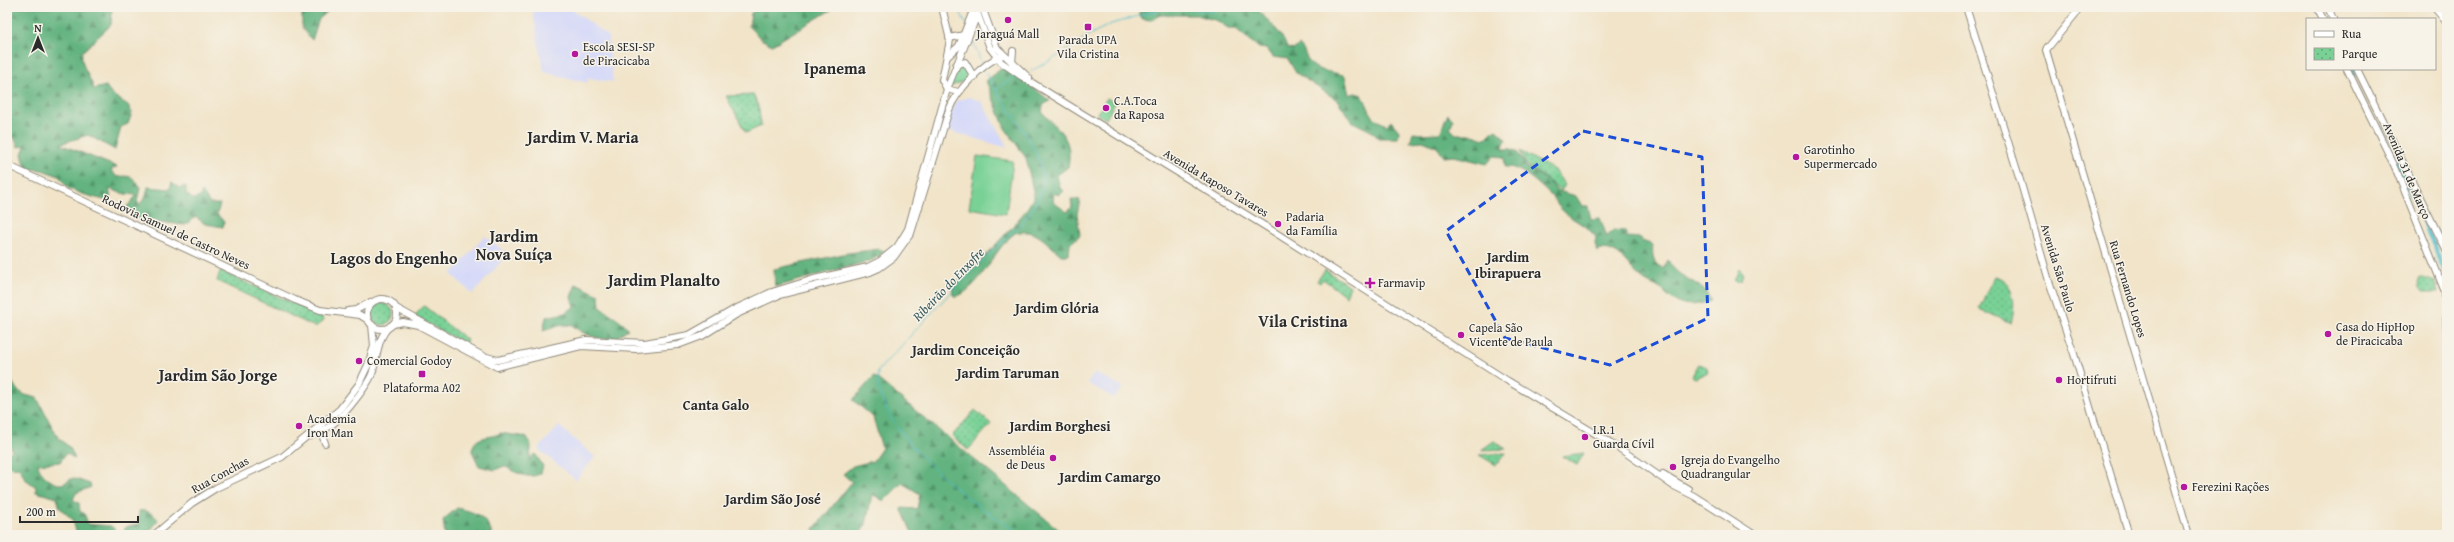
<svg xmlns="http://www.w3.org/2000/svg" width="2454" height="542" font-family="'Gentium Book Plus',serif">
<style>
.built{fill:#d4d8f9}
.grass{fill:#79d196;stroke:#527e60}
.forest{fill:url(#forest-firs);stroke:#466f55}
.park{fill:url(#park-dots);stroke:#527e60}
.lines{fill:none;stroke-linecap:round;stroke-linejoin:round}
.stream{stroke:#51bdcc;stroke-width:1}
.canal{stroke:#51bdcc;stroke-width:4}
.major-casing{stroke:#8e887a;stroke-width:8}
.major{stroke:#fff;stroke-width:6}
.marked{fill:none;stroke:#1d4ed8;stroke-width:3;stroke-dasharray:8 5;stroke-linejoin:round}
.poi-dot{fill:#b5179e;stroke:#f7f3e8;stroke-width:1.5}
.labels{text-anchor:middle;stroke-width:3;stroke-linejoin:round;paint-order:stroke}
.poi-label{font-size:12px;fill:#2b2b2b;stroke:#f7f3e8;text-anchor:start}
.street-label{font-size:12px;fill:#2b2b2b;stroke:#f7f3e8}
.water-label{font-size:13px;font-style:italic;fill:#36575b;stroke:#f7f3e8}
.quarter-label{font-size:14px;font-weight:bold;fill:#2b2b2b;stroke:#f7f3e8}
.district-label{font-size:16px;font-weight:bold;fill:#2b2b2b;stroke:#f7f3e8}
</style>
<defs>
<pattern id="forest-firs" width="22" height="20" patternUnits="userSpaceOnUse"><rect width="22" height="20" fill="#62b37f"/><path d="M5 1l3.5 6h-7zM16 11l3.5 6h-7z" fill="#519268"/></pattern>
<pattern id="park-dots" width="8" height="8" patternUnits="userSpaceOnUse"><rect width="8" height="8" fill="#79d196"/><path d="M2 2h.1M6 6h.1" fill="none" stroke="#63aa7b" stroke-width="1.8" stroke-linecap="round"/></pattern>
</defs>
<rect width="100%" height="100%" fill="#f7f3e8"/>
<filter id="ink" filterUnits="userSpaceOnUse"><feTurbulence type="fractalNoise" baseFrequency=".025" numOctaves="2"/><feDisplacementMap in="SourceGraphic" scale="8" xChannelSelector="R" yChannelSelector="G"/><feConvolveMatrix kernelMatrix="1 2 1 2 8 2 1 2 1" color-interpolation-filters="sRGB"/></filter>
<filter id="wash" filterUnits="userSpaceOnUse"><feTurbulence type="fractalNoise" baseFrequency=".012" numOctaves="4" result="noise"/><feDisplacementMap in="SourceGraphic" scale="16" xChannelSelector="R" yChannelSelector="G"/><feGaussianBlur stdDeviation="0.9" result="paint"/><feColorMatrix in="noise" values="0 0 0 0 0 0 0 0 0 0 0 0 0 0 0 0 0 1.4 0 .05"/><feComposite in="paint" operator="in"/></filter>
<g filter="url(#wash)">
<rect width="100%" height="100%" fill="#f1e4c9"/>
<g class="built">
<path d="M536 7H569L608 36 613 82 588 78 587 83 544 72 532 9Z"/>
<path d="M969 97 981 101 1008 148 946 130 956 101Z"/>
<path d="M485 236 505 252 506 256 473 294 451 274Z"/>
<path d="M1095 373 1122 386V389L1114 398 1087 383Z"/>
<path d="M559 426 595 457 576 480 538 449Z"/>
<path d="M1345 525 1357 535H1335Z"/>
</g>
<g class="grass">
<path d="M965 65 969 75 964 81 952 86 950 84 958 66Z"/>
<path d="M1107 98 1115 103 1106 119 1097 114Z"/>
<path d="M977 156 1013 161 1006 214 969 208Z"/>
</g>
<g class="forest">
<path d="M7 7H112L111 25 82 52C80 66 90 76 94 89L106 86 111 94 128 105 132 113 128 124 121 127 115 150 88 135 60 144 117 167 111 170 117 177C129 175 135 176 140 188L137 202 140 204 146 196 148 187 170 189 172 182 179 188 186 186V194L193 199 200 197 202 192 210 204H220L217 214 224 222 223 227 205 224 196 217 185 225 136 219 125 209 137 195 125 194 109 189 111 198 104 200 82 194 68 188 59 176 42 170 26 169 22 154 25 146 18 147 14 137 7 139Z"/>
<path d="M302 7H333L319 19 312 40 302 28Z"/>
<path d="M760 7H836L772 45 761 39 749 27 751 13Z"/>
<path d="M1152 7H1259L1257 9C1269 23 1281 30 1287 48L1293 50 1299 45C1306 51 1305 58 1311 64 1320 73 1334 71 1345 76L1349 95 1355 93 1362 95C1371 109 1367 117 1387 125L1391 121 1399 131 1398 138H1378L1373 132 1353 122 1337 100 1296 73 1288 59 1273 57 1267 49 1259 48 1235 28H1228L1218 21 1197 15H1160L1151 20 1143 19 1139 16V12Z"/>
<path d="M1002 68 1019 76 1050 101 1043 105 1042 112C1060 132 1073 137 1068 167L1057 175 1060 188 1064 191 1059 195 1054 193 1053 202 1067 212 1072 207 1071 199 1080 200 1077 214 1080 235 1070 244 1069 255H1061C1047 243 1035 227 1015 233 992 250 983 286 956 297L953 295 952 286 977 265 1012 227 1027 209 1034 196 1026 158 1005 128 986 81Z"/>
<path d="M1448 114 1453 120 1450 128 1456 134H1470L1485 139 1495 129 1506 139 1502 149H1511L1517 152 1526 166 1548 181 1558 191 1576 196 1582 206H1588L1591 219 1600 218 1607 237 1613 230 1625 231 1627 237 1641 238 1642 241 1653 245C1652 255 1652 264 1663 268L1668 260C1678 281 1702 279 1711 301 1688 308 1678 306 1662 290 1656 285 1646 283 1640 277 1627 266 1622 249 1600 249L1598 252 1595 244 1596 237C1586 224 1571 220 1560 208 1557 205 1556 201 1553 198 1543 188 1521 165 1505 167L1504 157 1494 156 1487 164 1454 156 1444 157 1437 147 1423 141 1410 142 1413 132 1418 134 1440 133Z"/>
<path d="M879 249 885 251 873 260 775 287 774 269 848 253Z"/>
<path d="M576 284 599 295 600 307 621 321 628 329C624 331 621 335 617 337 604 343 581 334 572 325H562L543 331 546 317 565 313 574 307 571 297Z"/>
<path d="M7 373 17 390 25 395 37 398 57 436 70 448 75 459 66 453 60 462 38 464C38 472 52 485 61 484 65 484 68 480 73 478L90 484 91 487 76 493 73 500 79 503 80 512 84 513 88 524 111 526 121 535 124 534 125 527 139 524V511C146 509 154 514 158 520L151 530 143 535H77L73 520 60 508 57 498 36 492V487L25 479 19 467 13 468 7 463V455L12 450 7 435Z"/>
<path d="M874 376 1065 535H913L901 508 917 509 920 494 902 483 884 501 872 494 866 525 859 535H815L814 529 852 482 843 474 853 466 873 461 882 448 873 417 853 400Z"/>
<path d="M501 433C524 438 536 431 529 461L534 454 536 455 543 466 541 473C529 481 515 472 504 466L495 470 479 466 472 451C474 434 490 439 501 433Z"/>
<path d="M457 508C475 512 487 516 492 535H445L443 520Z"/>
</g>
<g class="park">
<path d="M754 95 759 109 761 126 746 133 726 96Z"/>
<path d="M1520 151 1554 170 1565 185 1561 191 1525 163Z"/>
<path d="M1739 269 1743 273 1741 281H1734Z"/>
<path d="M1325 270 1350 286 1346 296 1323 279 1320 283 1317 281Z"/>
<path d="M220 271 322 316 323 321 315 327 217 281Z"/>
<path d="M1994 276C2016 281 2016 306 2011 323L1979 309Z"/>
<path d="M2420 277 2435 282 2439 292H2423L2419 286Z"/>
<circle cx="382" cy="314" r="11"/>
<path d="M424 306 467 340 465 344 414 316Z"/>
<path d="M1699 364 1707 367 1708 372 1695 378 1692 376Z"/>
<path d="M975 410 991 424 968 450 952 436Z"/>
<path d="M1494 441 1506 449 1481 450Z"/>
<path d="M1506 453 1496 465 1479 455Z"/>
<path d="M1584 453 1577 465 1562 456Z"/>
</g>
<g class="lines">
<g class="stream">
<path d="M958 7 966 24"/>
<path d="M971 36 982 65"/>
<path d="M984 69C999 100 1042 147 1043 179 1044 194 1033 209 1024 220L949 294 878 371C871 430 977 509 1023 535"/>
<path d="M1031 71 1058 56 1087 36 1111 24 1169 7 1214 12"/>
<path d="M996 89 1014 77"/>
</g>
<g class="canal">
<path d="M2321 7 2327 19"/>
<path d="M2351 69 2354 76"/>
<path d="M2381 128 2447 275"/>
</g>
</g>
</g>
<g filter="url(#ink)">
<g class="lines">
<defs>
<g id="major">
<path d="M942 7 950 40 942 80 947 89 958 92"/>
<path d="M975 7 990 48 1001 62 1021 76 1268 228 1508 381 1616 446 1672 485 1694 496 1755 535"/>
<path d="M982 7 997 48 1029 78"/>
<path d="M1966 7 2020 180 2049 281 2074 354 2129 535"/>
<path d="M2073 7 2077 12 2046 50 2189 535"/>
<path d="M2317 7 2323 19"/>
<path d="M2328 7 2333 19"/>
<path d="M2434 7 2447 23"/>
<path d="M2446 7 2447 9"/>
<path d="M949 38 964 35"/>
<path d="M948 56 959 46 973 11"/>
<path d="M1012 63 1013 51"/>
<path d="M956 65 965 62 974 77"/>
<path d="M2347 69 2395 167 2445 292 2447 332"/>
<path d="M2357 69 2447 252"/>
<path d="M7 165 295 300 320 310 360 315 368 320"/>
<circle cx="382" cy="314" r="15"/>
<path d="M396 308 483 356 498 360 586 340 645 343 689 335 733 310 772 292 814 279 868 267 880 261 897 247 908 229 947 89 975 20 973 7"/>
<path d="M348 311 356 310 371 302"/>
<path d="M393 324 403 322 418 325 497 367 581 346 636 349 678 345 702 336 737 314 779 295 870 272 879 268 894 257 911 233 949 110C956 91 984 62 1003 55"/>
<path d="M320 429 325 443"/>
<path d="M311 436C319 432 328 429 335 422 345 414 370 383 373 371 377 356 378 336 390 326"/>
<path d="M1663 474 1688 489"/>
<path d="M154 535 192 503 216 488 282 457 340 409 359 384 368 365 374 346 372 325"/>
</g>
</defs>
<use href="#major" class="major-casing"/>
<use href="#major" class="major"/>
</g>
</g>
<path class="marked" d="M1583 131 1702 157 1708 318 1610 365 1505 338 1446 231Z"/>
<g class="poi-dot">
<circle cx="1008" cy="20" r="4"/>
<rect x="1084" y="23" width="8" height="8" rx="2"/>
<circle cx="575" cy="54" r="4"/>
<circle cx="1106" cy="108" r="4"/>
<circle cx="1796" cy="157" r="4"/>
<circle cx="1278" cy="224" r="4"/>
<path d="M1368 277h4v4h4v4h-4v4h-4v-4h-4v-4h4z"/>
<circle cx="2328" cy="334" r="4"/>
<circle cx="1461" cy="335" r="4"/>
<circle cx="359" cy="361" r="4"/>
<rect x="418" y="370" width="8" height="8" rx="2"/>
<circle cx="2059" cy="380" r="4"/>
<circle cx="299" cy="426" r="4"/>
<circle cx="1585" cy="437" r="4"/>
<circle cx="1053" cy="458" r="4"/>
<circle cx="1673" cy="467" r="4"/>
<circle cx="2184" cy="487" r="4"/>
</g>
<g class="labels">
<g class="poi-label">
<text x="1008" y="38" text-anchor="middle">Jaraguá Mall</text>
<text x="1088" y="44" text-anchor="middle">Parada UPA<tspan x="1088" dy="14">Vila Cristina</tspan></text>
<text x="583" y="51">Escola SESI-SP<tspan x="583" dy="14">de Piracicaba</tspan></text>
<text x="1114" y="105">C.A.Toca<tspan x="1114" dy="14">da Raposa</tspan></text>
<text x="1804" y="154">Garotinho<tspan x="1804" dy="14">Supermercado</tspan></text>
<text x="1286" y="221">Padaria<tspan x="1286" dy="14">da Família</tspan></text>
<text x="1378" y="287">Farmavip</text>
<text x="2336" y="331">Casa do HipHop<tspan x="2336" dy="14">de Piracicaba</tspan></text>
<text x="1469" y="332">Capela São<tspan x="1469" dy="14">Vicente de Paula</tspan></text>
<text x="367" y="365">Comercial Godoy</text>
<text x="2067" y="384">Hortifruti</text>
<text x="422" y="392" text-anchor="middle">Plataforma A02</text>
<text x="307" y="423">Academia<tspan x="307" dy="14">Iron Man</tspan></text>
<text x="1593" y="434">I.R.1<tspan x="1593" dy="14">Guarda Cívil</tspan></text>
<text x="1045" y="455" text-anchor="end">Assembléia<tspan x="1045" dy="14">de Deus</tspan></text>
<text x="1681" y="464">Igreja do Evangelho<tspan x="1681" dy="14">Quadrangular</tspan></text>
<text x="2192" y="491">Ferezini Rações</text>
</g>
<g class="street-label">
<text transform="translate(2407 171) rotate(67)" y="4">Avenida 31 de Março</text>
<text transform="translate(1216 183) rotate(31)" y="4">Avenida Raposo Tavares</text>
<text transform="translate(176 232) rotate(25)" y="4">Rodovia Samuel de Castro Neves</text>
<text transform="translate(2058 268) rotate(73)" y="4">Avenida São Paulo</text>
<text transform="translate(2128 289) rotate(73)" y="4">Rua Fernando Lopes</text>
<text transform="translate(220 475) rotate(-29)" y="4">Rua Conchas</text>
</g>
<g class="water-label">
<text transform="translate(948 284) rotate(-46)" y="5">Ribeirão do Enxofre</text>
</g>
<g class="quarter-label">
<text x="1508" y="262">Jardim<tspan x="1508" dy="16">Ibirapuera</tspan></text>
<text x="1057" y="313">Jardim Glória</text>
<text x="966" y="355">Jardim Conceição</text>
<text x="1008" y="378">Jardim Taruman</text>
<text x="716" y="410">Canta Galo</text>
<text x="1060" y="431">Jardim Borghesi</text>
<text x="1110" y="482">Jardim Camargo</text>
<text x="773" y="504">Jardim São José</text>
</g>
<g class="district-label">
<text x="835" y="74">Ipanema</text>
<text x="583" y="143">Jardim V. Maria</text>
<text x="514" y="242">Jardim<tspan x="514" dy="18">Nova Suíça</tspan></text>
<text x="394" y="264">Lagos do Engenho</text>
<text x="664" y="286">Jardim Planalto</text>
<text x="1303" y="327">Vila Cristina</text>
<text x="218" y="381">Jardim São Jorge</text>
</g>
</g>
<rect width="2454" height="542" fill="none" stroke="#f7f3e8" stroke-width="24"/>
<rect x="2306" y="18" width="130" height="52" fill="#f7f3e8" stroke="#a5a39c"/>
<rect x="2314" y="31" width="20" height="6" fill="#ffffff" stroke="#a5a39c"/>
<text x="2342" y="38" font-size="12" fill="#2b2b2b">Rua</text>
<rect x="2314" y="48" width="20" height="12" fill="url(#park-dots)" stroke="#a5a39c"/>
<text x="2342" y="58" font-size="12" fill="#2b2b2b">Parque</text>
<g transform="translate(38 38)" stroke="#f7f3e8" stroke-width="3" paint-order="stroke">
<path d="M0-3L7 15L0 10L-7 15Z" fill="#2b2b2b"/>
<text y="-6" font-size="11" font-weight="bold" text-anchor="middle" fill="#2b2b2b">N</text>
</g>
<path d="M20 516v6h118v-6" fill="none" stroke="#2b2b2b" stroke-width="2"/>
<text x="26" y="516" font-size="12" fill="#2b2b2b" stroke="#f7f3e8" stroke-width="3" paint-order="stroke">200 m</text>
</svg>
